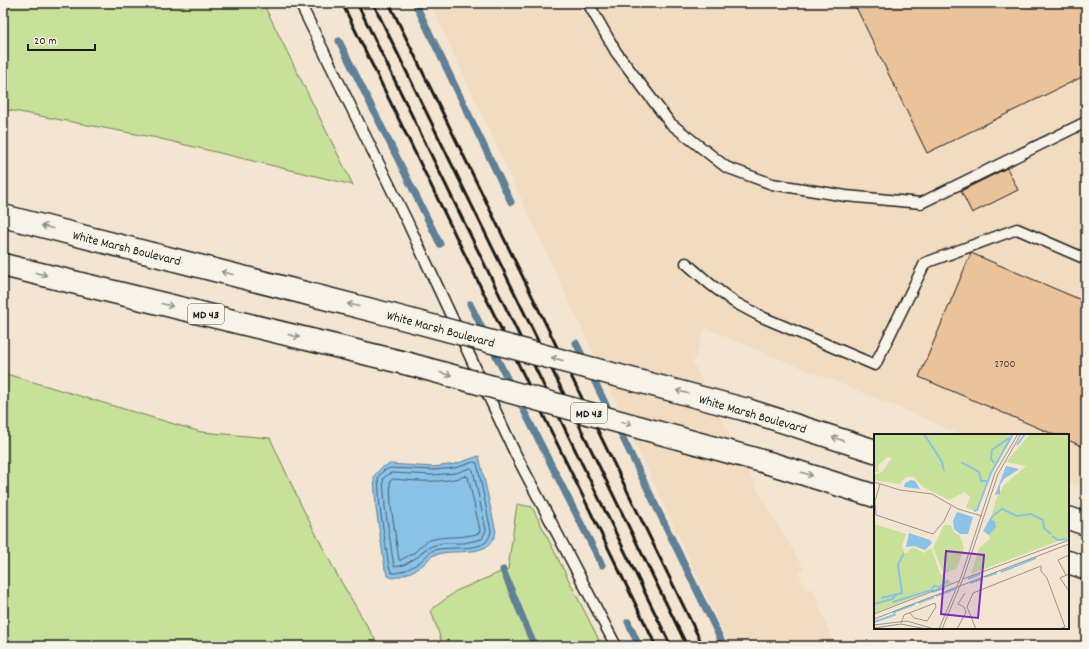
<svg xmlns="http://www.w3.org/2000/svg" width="1089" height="649" font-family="Dekko,sans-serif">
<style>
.built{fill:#f1dbc1}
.green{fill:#c7e198;stroke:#727e5a}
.water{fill:#8ac2e8;stroke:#5e8096}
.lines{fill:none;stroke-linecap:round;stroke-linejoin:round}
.shore{stroke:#485e6e;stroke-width:1}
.stream{stroke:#5e8096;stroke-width:7}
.building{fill:#ebc39b;stroke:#1c1c1c}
.lane-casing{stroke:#1c1c1c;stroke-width:13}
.primary-casing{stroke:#1c1c1c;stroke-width:25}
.lane{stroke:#f7f3e8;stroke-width:10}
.primary{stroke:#f7f3e8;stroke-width:22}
.rail{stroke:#1c1c1c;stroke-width:3}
.primary-bridge-casing{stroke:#1c1c1c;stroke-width:25;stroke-linecap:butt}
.primary-bridge{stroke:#f7f3e8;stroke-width:22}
.oneway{stroke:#94928c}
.labels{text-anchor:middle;stroke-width:3.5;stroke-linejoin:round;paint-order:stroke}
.number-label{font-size:11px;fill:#50463c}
.shield{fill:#f7f3e8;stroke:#5e5c59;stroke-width:1}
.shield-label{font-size:12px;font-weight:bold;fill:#1c1c1c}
.street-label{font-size:13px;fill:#1c1c1c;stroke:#f7f3e8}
.inset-river{fill:none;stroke:#8ac2e8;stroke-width:2}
.inset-road{fill:none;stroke:#9d9589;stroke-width:1}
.view{fill:#7b2cbf;fill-opacity:0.15;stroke:#7b2cbf;stroke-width:2}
.inset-edge{fill:none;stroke:#1c1c1c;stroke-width:2}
</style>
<rect width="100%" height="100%" fill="#f3e5d1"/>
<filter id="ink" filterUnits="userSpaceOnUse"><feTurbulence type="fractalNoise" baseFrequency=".025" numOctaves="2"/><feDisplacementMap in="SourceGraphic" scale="8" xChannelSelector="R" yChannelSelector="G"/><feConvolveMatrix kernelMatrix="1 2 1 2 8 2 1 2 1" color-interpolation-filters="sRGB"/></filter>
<g filter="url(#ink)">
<path class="built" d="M430 3H1086V488L1068 482V435H961L915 414 705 328 693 363 764 502 804 569 799 572 805 590 813 589 834 646H730Z"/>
<g class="green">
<path d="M3 3H263L353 185 157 138 3 109Z"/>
<path d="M3 373 201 432 270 438 303 509 336 573 379 646H3Z"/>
<path d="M517 504 532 507 602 646H443L431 610 456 591 508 569Z"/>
</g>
<g class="water">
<path d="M479 456 496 532C494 537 492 544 486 547 471 555 450 549 435 555 430 556 429 559 426 562 417 571 404 575 393 578L388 576 385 569 376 508 374 476 381 468 390 464 433 467 455 464Z"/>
<path d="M944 640 968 646H934L935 643Z"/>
</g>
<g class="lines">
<g class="shore">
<path d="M474 462 477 463 491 531C490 535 489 539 486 542 476 551 448 546 434 550 428 553 427 556 422 560 416 566 400 574 392 573L389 567 380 508 378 477 383 471 390 468 433 470 455 468Z"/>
<path d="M471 468 473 470 486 530 482 539 464 543H442L432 546 424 550 419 556 404 565 394 567 385 507 383 479 387 475 391 473 433 475 456 473Z"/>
<path d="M466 476 468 477 480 530 479 533C463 539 446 535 430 540 423 543 420 547 415 552 411 555 406 557 401 560H399L391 506 390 481 393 479C417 481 442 484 466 476Z"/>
</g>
<g class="stream">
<path d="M415 3 511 202"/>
<path d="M339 41 440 244"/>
<path d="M470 304 486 336"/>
<path d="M576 343 586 363"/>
<path d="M491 346 512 388"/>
<path d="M590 372 611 415"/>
<path d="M518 399 602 565"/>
<path d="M617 426 724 646"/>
<path d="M503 570 531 638 537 646"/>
<path d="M628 622 639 646"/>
</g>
</g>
<g class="building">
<path d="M854 3H1086V75L927 153Z"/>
<path d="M1007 168 1018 190 972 213 961 191Z"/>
<path d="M971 253 1086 302V448L1068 440V435H1055L919 377Z"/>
</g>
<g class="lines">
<defs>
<g id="lane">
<path d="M300 3 407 221 515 453 616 646"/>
<path d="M588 3 616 52 670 123 726 167 772 184 846 196 921 203 1086 122"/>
<path d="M686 263 710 284 734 302 762 317 875 365 925 263 1017 229 1086 259"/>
</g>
<g id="primary">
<path d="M3 216 391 315"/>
<path d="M3 265 409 364"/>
<path d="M747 410 875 451"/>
<path d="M769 463 875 496"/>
<path d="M1068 518 1086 524"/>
<path d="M1068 562 1086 568"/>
</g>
</defs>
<use href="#lane" class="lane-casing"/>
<use href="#primary" class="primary-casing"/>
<use href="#lane" class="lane"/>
<use href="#primary" class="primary"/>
<g class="rail">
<path d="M342 3 656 646"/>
<path d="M357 3 671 646"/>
<path d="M373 3 687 646"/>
<path d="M389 3 703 646"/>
</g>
<defs>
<g id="primary-bridge">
<path d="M391 315 747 410"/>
<path d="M409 364 769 463"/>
</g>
</defs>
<use href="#primary-bridge" class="primary-bridge-casing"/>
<use href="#primary-bridge" class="primary-bridge"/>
</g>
<defs><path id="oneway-shaft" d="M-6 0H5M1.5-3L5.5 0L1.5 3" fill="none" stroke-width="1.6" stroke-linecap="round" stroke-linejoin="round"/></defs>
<g class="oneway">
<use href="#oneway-shaft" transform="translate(47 227) rotate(-166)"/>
<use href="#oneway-shaft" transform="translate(227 273) rotate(-166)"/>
<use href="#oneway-shaft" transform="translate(41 274) rotate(14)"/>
<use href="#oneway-shaft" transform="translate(167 305) rotate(14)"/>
<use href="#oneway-shaft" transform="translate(353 305) rotate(-166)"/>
<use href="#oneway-shaft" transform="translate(294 336) rotate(14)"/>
<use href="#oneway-shaft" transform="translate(557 359) rotate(-165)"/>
<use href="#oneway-shaft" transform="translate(446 374) rotate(15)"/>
<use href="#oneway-shaft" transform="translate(682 392) rotate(-165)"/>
<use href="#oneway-shaft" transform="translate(626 423) rotate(15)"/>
<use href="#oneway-shaft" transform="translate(838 439) rotate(-162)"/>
<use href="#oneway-shaft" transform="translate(807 474) rotate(17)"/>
</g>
</g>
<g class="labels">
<g class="number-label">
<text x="1005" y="367">2700</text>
</g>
<g class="shield">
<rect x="188" y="304" width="36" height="20" rx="3"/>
<rect x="571" y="403" width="36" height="20" rx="3"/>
</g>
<g class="shield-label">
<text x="206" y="318">MD 43</text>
<text x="589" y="417">MD 43</text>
</g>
<g class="street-label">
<text transform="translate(127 247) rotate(14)" y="5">White Marsh Boulevard</text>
<text transform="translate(441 328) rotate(15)" y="5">White Marsh Boulevard</text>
<text transform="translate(753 413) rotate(16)" y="5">White Marsh Boulevard</text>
</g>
</g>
<g transform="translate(874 434)">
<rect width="195" height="195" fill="#f3e5d1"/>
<path d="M0 0H139L118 35 103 77 92 74 96 63 91 58 75 66 49 53 40 43H32L26 50 0 46V41L8 38 18 24 13 23 4 31 5 38H0ZM156 0H195V103L97 140 105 114 116 105 113 97 122 66 130 51 152 32 132 28ZM0 90 32 100 28 112 31 120 39 113 50 119 57 114 66 139 78 149 0 179ZM70 91H77L80 98 86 102 90 114 83 134 70 140 59 114Z" fill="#c7e198"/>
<path d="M132 32 145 35 130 45 126 51V60L121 61ZM37 46 41 47 46 55 30 53 31 49ZM83 78 99 83 94 100H86L80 95 79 87ZM118 81 120 82 117 86 121 87 122 93 115 101 109 97ZM35 99 56 106 58 109 51 116 40 112 32 113Z" fill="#8ac2e8"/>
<path class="inset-river" d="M50 0 68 28 70 37M143 11 151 0M87 28 105 38 107 47H113M120 29 117 25 118 16 135 4M100 77 103 76 117 39 139 0M120 81 128 75 143 82 157 80 169 86 170 94 177 100M178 102 184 106 193 105M127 138 162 124M111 143 123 139M94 145 106 140M96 149 108 145M58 158 71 154M62 162 81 155M7 164 28 159 24 131 30 119M19 168 58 156 60 152 65 153 74 147M44 169 60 163M0 170 18 165 22 161M21 182 20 178 41 170M0 188 20 181"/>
<path class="inset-road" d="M0 48 26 56 58 60 84 75 108 82M6 50 1 67 2 81 59 100 70 87 77 72M195 140 186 144 195 157M192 141 184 126 195 121M89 145 195 106M0 180 85 147M0 185 195 110M27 189 30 181 61 169 62 173 53 187 40 184 36 179M0 191 33 187 60 195M0 194 27 190 52 195M65 195 87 143 121 39 144 0M68 195 90 142 124 40 147 0M83 195 92 178 90 173 84 170 91 159M102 195 93 173 99 159 167 132V137L173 144 191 193 186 195"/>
<path class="view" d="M72 117 110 121 104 184 67 180Z"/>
<rect width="195" height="195" class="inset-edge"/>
</g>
<rect width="1089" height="649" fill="none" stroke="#f7f3e8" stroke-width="16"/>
<rect x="8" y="8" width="1073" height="633" fill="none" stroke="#1c1c1c" stroke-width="1.5" filter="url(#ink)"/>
<path d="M28 44v6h67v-6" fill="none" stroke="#1c1c1c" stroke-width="2"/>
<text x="34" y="44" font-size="12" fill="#1c1c1c" stroke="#f7f3e8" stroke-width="3" paint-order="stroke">20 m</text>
</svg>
